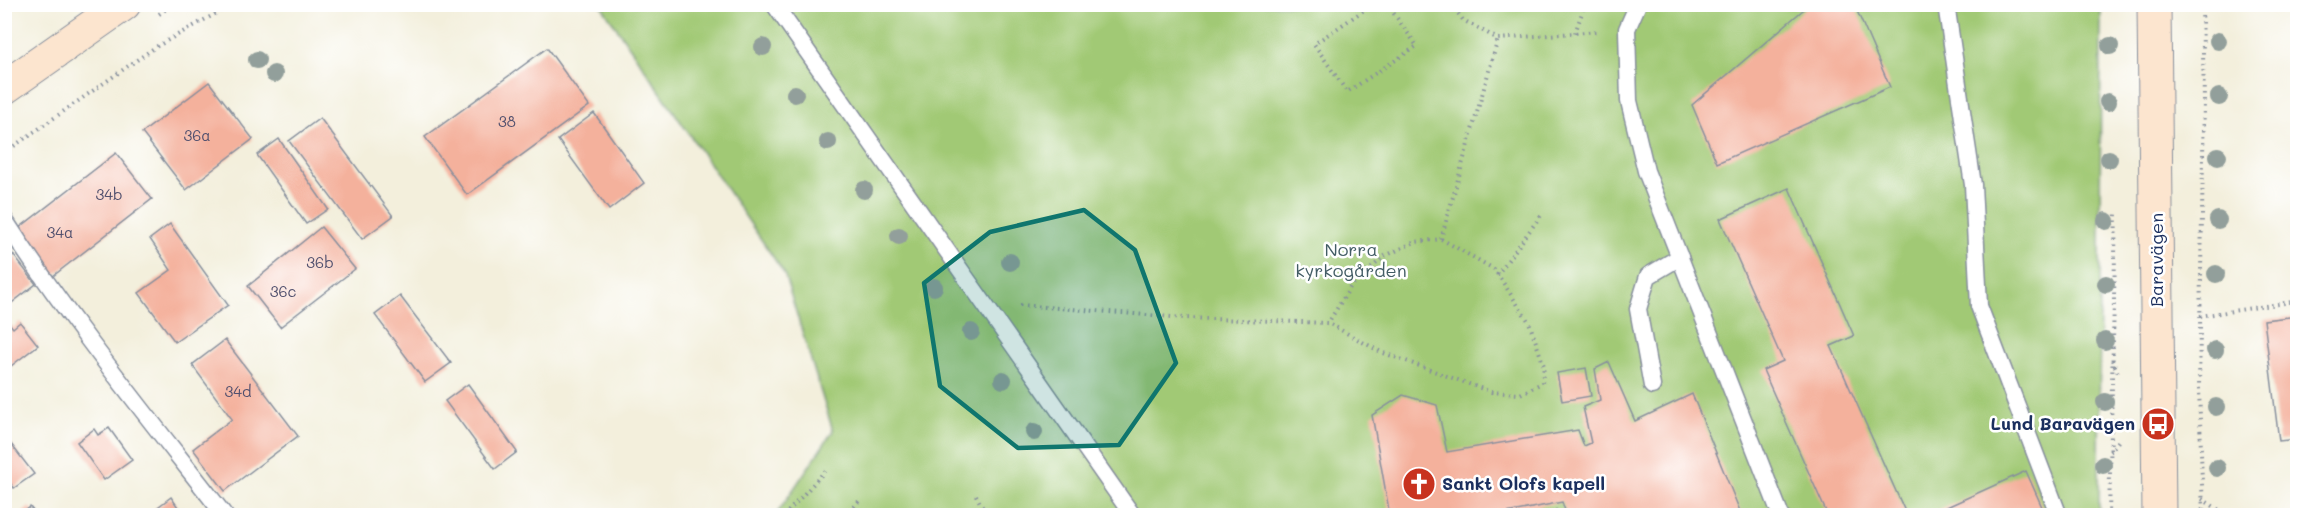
<svg xmlns="http://www.w3.org/2000/svg" width="2302" height="520" font-family="Mali,sans-serif">
<style>
.green{fill:#a1c975;stroke:#5e7c6a;stroke-width:1.5}
.building{fill:#f4b19c}
.lines{fill:none;stroke-linecap:round;stroke-linejoin:round}
.lane-casing{stroke:#878f9d;stroke-width:19}
.secondary-casing{stroke:#878f9d;stroke-width:35}
.path{stroke:#878f9d;stroke-width:4;stroke-dasharray:1.5 4.5;stroke-linecap:butt}
.lane{stroke:#fff;stroke-width:16}
.secondary{stroke:#fce5cf;stroke-width:33}
.tree{fill:#929f9b}
.marked{fill:#0f766e;fill-opacity:0.2;stroke:#0f766e;stroke-width:4.5;stroke-linejoin:round}
.labels{text-anchor:middle;stroke-width:5;stroke-linejoin:round;paint-order:stroke}
.number-label{font-size:15px;fill:#51506e}
.park-label{font-size:18px;fill:#435d65;stroke:#fff}
.street-label{font-size:18px;fill:#1b2f5e;stroke:#fff}
.poi-label{font-size:18px;font-weight:bold;fill:#1b2f5e;stroke:#fff;text-anchor:end}
</style>
<rect width="100%" height="100%" fill="#fff"/>
<filter id="ink" filterUnits="userSpaceOnUse"><feTurbulence type="fractalNoise" baseFrequency=".0167" numOctaves="2"/><feDisplacementMap in="SourceGraphic" scale="12" xChannelSelector="R" yChannelSelector="G"/><feConvolveMatrix kernelMatrix="1 2 1 2 8 2 1 2 1" color-interpolation-filters="sRGB"/></filter>
<filter id="wash" filterUnits="userSpaceOnUse"><feTurbulence type="fractalNoise" baseFrequency=".008" numOctaves="4" result="noise"/><feDisplacementMap in="SourceGraphic" scale="24" xChannelSelector="R" yChannelSelector="G"/><feGaussianBlur stdDeviation="1.35" result="paint"/><feColorMatrix in="noise" values="0 0 0 0 0 0 0 0 0 0 0 0 0 0 0 0 0 1.4 0 .05"/><feComposite in="paint" operator="in"/></filter>
<g filter="url(#wash)">
<rect width="100%" height="100%" fill="#f3efdc"/>
<path class="green" d="M601 5H2101L2099 515H776L833 431 784 273Z"/>
<g id="blocks">
<g class="building">
<path d="M1810 4H1854L1890 87 1717 163 1692 105Z"/>
<path d="M547 48 589 106 467 195 425 137Z"/>
<path d="M209 82 253 139 186 190 142 133Z"/>
<path d="M594 113 644 183 609 210 558 140Z"/>
<path d="M320 118 393 216 362 239 289 141Z"/>
<path d="M279 139 328 209 306 224 257 155Z"/>
<path d="M116 153 152 199 53 276 18 229Z"/>
<path d="M1789 188 1854 336 1831 346 1907 516H1828L1763 370 1783 361 1720 219Z"/>
<path d="M170 224 228 305 175 342 139 293 171 270 150 239Z"/>
<path d="M321 227 355 269 280 327 248 286Z"/>
<path d="M4 243 36 284 4 309Z"/>
<path d="M400 296 451 363 425 382 375 315Z"/>
<path d="M2298 316V439L2279 441 2264 320Z"/>
<path d="M4 317 13 328 20 322 38 345 11 366 4 358Z"/>
<path d="M225 340 298 436 225 491 193 449 232 419 192 365Z"/>
<path d="M1609 362 1635 421 1692 394 1742 516H1567L1562 502 1491 516H1390L1372 415 1403 395 1437 405 1447 452 1578 430 1584 446 1591 443 1583 407 1600 400 1595 369Z"/>
<path d="M1586 368 1591 396 1562 401 1557 373Z"/>
<path d="M468 384 517 452 495 469 445 401Z"/>
<path d="M109 428 132 460 104 480 77 442 94 429 98 435Z"/>
<path d="M4 435 34 474 14 488 4 475Z"/>
<path d="M2026 471 2046 516H1927Z"/>
<path d="M171 497 184 516H146Z"/>
<path d="M30 507 37 516H19Z"/>
</g>
</g>
</g>
<g filter="url(#ink)">
<use href="#blocks" fill-opacity="0" stroke="#878f9d" stroke-width="1.5"/>
<g class="lines">
<defs>
<g id="lane">
<path d="M774 4 1133 516"/>
<path d="M1638 4 1627 29 1629 101 1646 171 1781 516"/>
<path d="M1946 4 1973 185 1979 306 2059 516"/>
<path d="M4 219C71 323 149 418 225 516"/>
<path d="M1652 386 1638 309 1648 276 1680 257"/>
</g>
<g id="secondary">
<path d="M2154 4 2159 516"/>
<path d="M4 88 124 4"/>
</g>
</defs>
<use href="#lane" class="lane-casing"/>
<use href="#secondary" class="secondary-casing"/>
<g class="path">
<path d="M1373 4 1314 44 1347 92 1417 46 1387 4"/>
<path d="M1451 4 1463 20 1498 39 1599 31"/>
<path d="M2202 4 2204 100 2199 386 2203 516"/>
<path d="M159 14 173 4"/>
<path d="M1575 33 1585 4"/>
<path d="M4 153 154 48 233 4"/>
<path d="M1441 239 1498 39"/>
<path d="M1497 275 1542 214"/>
<path d="M1020 305 1185 318 1328 323 1381 352 1491 392 1520 394 1542 383 1544 366 1529 322 1494 269 1441 239 1415 242 1385 256 1351 286 1328 323"/>
<path d="M2200 316 2298 301"/>
<path d="M2112 360 2119 375"/>
<path d="M2110 452 2120 439"/>
<path d="M976 495 987 516"/>
<path d="M2202 499 2229 516"/>
<path d="M784 516 825 471"/>
<path d="M846 516 859 501"/>
<path d="M1514 516 1515 512 1518 516"/>
<path d="M1545 516 1560 509"/>
<path d="M2109 516 2116 212"/>
</g>
<use href="#lane" class="lane"/>
<use href="#secondary" class="secondary"/>
</g>
<g class="tree">
<circle cx="2218" cy="41" r="9"/>
<circle cx="2110" cy="46" r="9"/>
<circle cx="763" cy="47" r="9"/>
<circle cx="257" cy="60" r="9"/>
<circle cx="274" cy="74" r="9"/>
<circle cx="795" cy="94" r="9"/>
<circle cx="2219" cy="97" r="9"/>
<circle cx="2108" cy="102" r="9"/>
<circle cx="828" cy="142" r="9"/>
<circle cx="2218" cy="156" r="9"/>
<circle cx="2109" cy="159" r="9"/>
<circle cx="864" cy="190" r="9"/>
<circle cx="2218" cy="220" r="9"/>
<circle cx="2106" cy="221" r="9"/>
<circle cx="899" cy="236" r="9"/>
<circle cx="1010" cy="262" r="9"/>
<circle cx="2216" cy="274" r="9"/>
<circle cx="2106" cy="284" r="9"/>
<circle cx="934" cy="287" r="9"/>
<circle cx="971" cy="332" r="9"/>
<circle cx="2105" cy="341" r="9"/>
<circle cx="2215" cy="350" r="9"/>
<circle cx="1003" cy="380" r="9"/>
<circle cx="2105" cy="402" r="9"/>
<circle cx="2216" cy="407" r="9"/>
<circle cx="1034" cy="432" r="9"/>
<circle cx="2103" cy="465" r="9"/>
<circle cx="2217" cy="468" r="9"/>
</g>
</g>
<path class="marked" d="M1084 210 1135 250 1176 363 1119 445 1018 448 940 386 924 283 990 232Z"/>
<defs>
<symbol id="bus-disc" viewBox="-11 -11 22 22"><circle r="9.5" fill="#c8321e" stroke="#fff"/><path d="M-5-6H5V4H4V6H2V4H-2V6H-4V4H-5ZM-3.5-4V0h7V-4ZM-3.5 1.2v1.5H-2V1.2ZM2 1.2v1.5H3.5V1.2Z" fill="#fff"/></symbol>
<symbol id="church-disc" viewBox="-11 -11 22 22"><circle r="9.5" fill="#c8321e" stroke="#fff"/><path d="M-1.2-6h2.4v3.5h3.3v2.4h-3.3V6h-2.4V-.1h-3.3v-2.4h3.3Z" fill="#fff"/></symbol>
</defs>
<g fill-rule="evenodd">
<use href="#bus-disc" x="2139" y="405" width="38" height="38"/>
<use href="#church-disc" x="1400" y="465" width="38" height="38"/>
</g>
<g class="labels">
<g class="number-label">
<text x="507" y="127">38</text>
<text x="197" y="141">36a</text>
<text x="109" y="200">34b</text>
<text x="60" y="238">34a</text>
<text x="320" y="268">36b</text>
<text x="283" y="297">36c</text>
<text x="238" y="397">34d</text>
</g>
<g class="park-label">
<text x="1351" y="256">Norra<tspan x="1351" dy="21">kyrkogården</tspan></text>
</g>
<g class="street-label">
<text transform="translate(2157 260) rotate(-90)" y="6">Baravägen</text>
</g>
<g class="poi-label">
<text x="2135" y="430">Lund Baravägen</text>
<text x="1442" y="490" text-anchor="start">Sankt Olofs kapell</text>
</g>
</g>
<rect width="2302" height="520" fill="none" stroke="#fff" stroke-width="24"/>
</svg>
